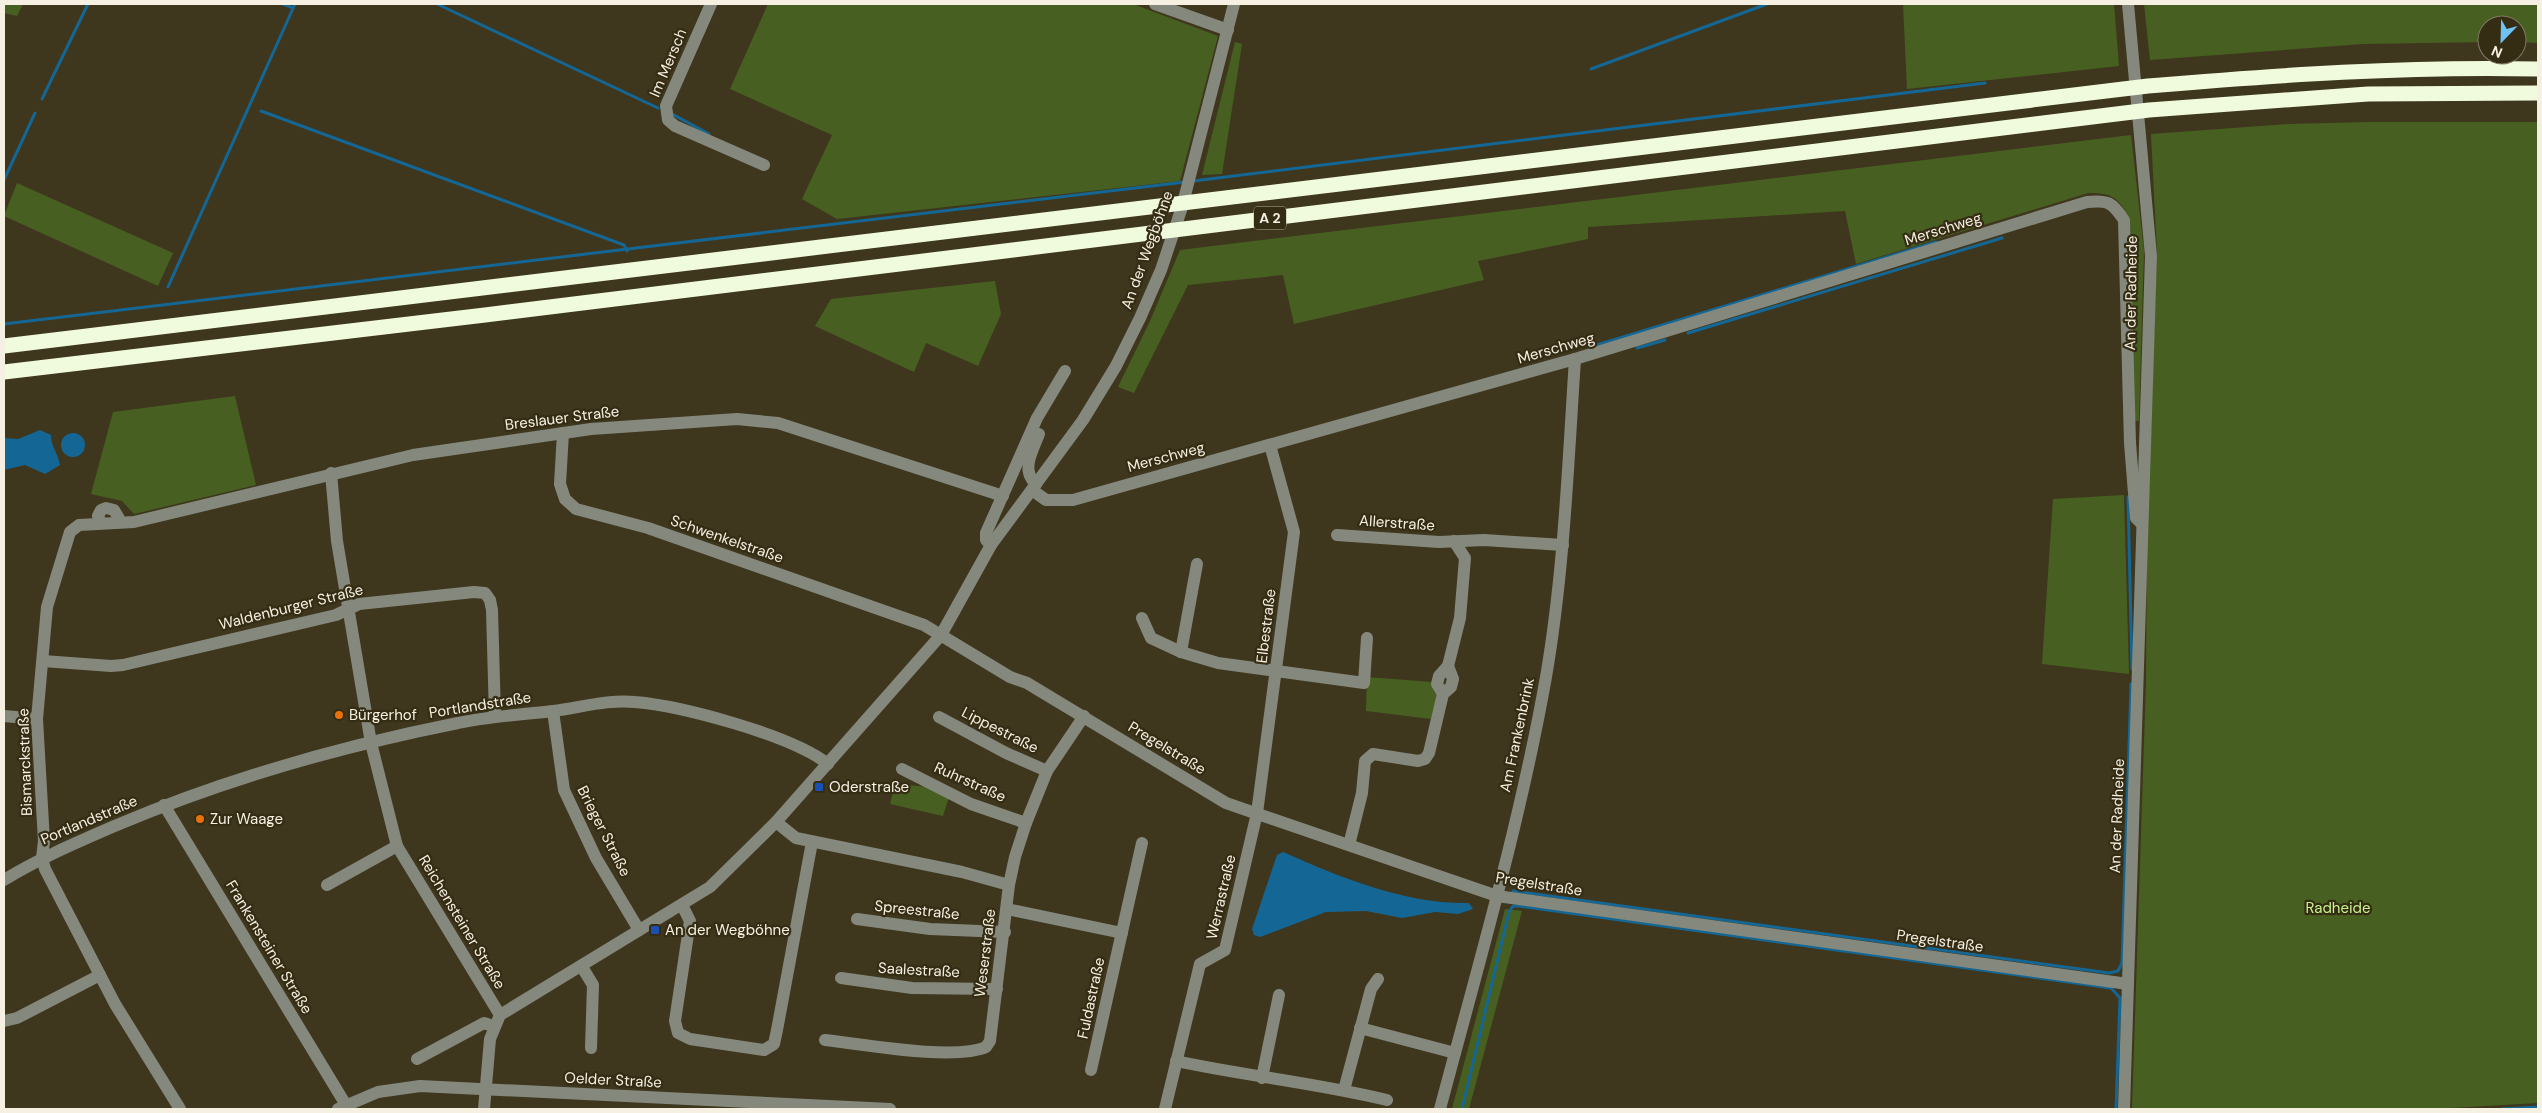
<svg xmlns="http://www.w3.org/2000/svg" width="2542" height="1113" font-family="'DM Sans',sans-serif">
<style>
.green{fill:#476021}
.water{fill:#146795}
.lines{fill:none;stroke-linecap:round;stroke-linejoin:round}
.stream{stroke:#146795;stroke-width:3}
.minor{stroke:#85897d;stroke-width:12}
.highway{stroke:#f0fbde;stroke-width:15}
.food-dot{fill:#e8710a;stroke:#352c14;stroke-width:2}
.transit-dot{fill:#1a4fb4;stroke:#352c14;stroke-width:2}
.labels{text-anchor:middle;stroke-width:4.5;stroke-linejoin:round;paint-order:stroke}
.shield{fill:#352c14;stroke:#bcb5a4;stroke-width:1}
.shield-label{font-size:14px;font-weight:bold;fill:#f6f0e2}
.street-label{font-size:15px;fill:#f6f0e2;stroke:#352c14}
.poi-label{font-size:15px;fill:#f6f0e2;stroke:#352c14;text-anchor:start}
.park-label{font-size:15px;fill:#c6f28e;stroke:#352c14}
</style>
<rect width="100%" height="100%" fill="#3f361e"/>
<g class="green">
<path d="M4 4H23L17 16 4 13Z"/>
<path d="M768 4H1133L1218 36 1180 181 837 219 802 199 832 135 730 89Z"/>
<path d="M1903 4H2114L2119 66 1907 89Z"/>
<path d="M2144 4H2538V43L2517 42V25H2487V42L2363 44 2150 60Z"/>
<path d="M1235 42 1242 44 1222 174 1202 175Z"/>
<path d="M2370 122H2538V1103L2434 1109H2132L2146 682 2147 524 2157 253 2151 134 2288 124Z"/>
<path d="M2131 135 2144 251 2139 421H2134L2130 218C2117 197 2113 193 2088 193L1856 264 1845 211 1588 227V239L1478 261 1484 280 1294 324 1283 275 1188 285 1134 393 1118 387 1150 321 1180 250Z"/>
<path d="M17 183 173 253 158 286 4 216Z"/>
<path d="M995 281 1001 314 978 366 926 343 914 372 815 326 831 299Z"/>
<path d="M235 396 256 485 134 514 122 501 91 494 113 412Z"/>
<path d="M2124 495 2129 674 2042 664 2053 499Z"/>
<path d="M1367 677 1432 682 1437 697 1431 719 1366 711Z"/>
<path d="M895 784 929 787 949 797 943 816 890 804Z"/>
<path d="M1505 909 1522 911 1469 1109H1452Z"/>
</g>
<g class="water">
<path d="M40 430 51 435C51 447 58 453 60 465L45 474 25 465 4 470V438L18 439Z"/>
<circle cx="73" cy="445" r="12"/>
<path d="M1283 852C1342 878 1404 904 1469 903L1473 909 1458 914 1435 912 1402 918 1366 911 1326 912 1260 937 1254 935 1252 929 1277 855Z"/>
</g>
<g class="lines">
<g class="stream">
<path d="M283 4 293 8"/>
<path d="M437 4 658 108"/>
<path d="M1591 69 1767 4"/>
<path d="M42 99 88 4"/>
<path d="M261 111 624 245 627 251"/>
<path d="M672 114 709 134"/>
<path d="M4 180 35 113"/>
<path d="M1193 181 1985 83"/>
<path d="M168 287 295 4"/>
<path d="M4 324 1185 182"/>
<path d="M1688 333 2002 238"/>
<path d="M1590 347 1936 242"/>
<path d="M1637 348 1665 340"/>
<path d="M2128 497 2132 669"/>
<path d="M1513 891 2109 973 2118 971 2122 963 2131 684"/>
<path d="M1462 1109 1509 912 1513 906H1518L2111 988 2120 998 2116 1109"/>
<path d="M2502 1109 2538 1107"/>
</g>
<g class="minor">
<path d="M711 4 666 106 668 120 675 126 764 165"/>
<path d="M1155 4 1228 30"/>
<path d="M563 433 560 484 565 499 576 509 648 528 924 625 1010 677 1027 683 1226 803 1497 896 2128 984"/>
<path d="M331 473 337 541 371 743 397 846 500 1015"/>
<path d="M1036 484C1020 470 1033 450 1039 434"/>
<path d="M1032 490 1046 500H1073L1575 359 2087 202C2108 200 2112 202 2124 220L2130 443 2136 518 2141 523"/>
<path d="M101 523 98 516 101 510 106 508 114 510 121 522"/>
<path d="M1337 535 1439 542 1484 540 1563 545"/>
<path d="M991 545 986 540V533L1037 418 1065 371"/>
<path d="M1142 618 1151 638 1181 652 1218 663 1364 683 1367 638"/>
<path d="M1181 652 1197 564"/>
<path d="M43 661 111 666 123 665 336 615 359 604 474 592 485 593 490 600 492 610 495 717"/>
<path d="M1443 694 1437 684 1439 676 1448 666 1460 618 1465 558 1454 541"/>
<path d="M553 711 564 790 596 858 639 930"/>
<path d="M4 716 37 719"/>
<path d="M939 717 1006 753 1047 771"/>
<path d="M902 769 971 804 1026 823"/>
<path d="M164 805 346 1105"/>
<path d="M776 822 796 838 962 872 1009 885"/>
<path d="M1349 845 1362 793 1365 761 1373 754 1418 761 1425 759 1429 753 1443 694 1451 687 1453 679 1448 666"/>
<path d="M4 880C40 858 78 842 117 825 226 779 342 746 458 723 489 716 521 715 553 711 579 708 608 699 635 702 682 706 791 735 828 764"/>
<path d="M327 885 397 846"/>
<path d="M682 905 690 921 675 1021 678 1033 690 1039 764 1050 774 1044 777 1030 812 842"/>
<path d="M1007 909 1122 933"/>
<path d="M857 919 930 929 1005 932"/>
<path d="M582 967 593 985 591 1048"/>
<path d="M841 978 912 988 997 989"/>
<path d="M4 1021 17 1018 100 975"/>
<path d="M1360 1028 1455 1053"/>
<path d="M825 1040C862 1044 954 1061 986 1047L990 1041 1009 885 1015 857 1026 823 1047 771 1084 716"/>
<path d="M417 1059 484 1023 493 1026"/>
<path d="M1176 1061C1246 1076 1317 1083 1387 1100"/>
<path d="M1091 1070 1142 843"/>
<path d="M1262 1078 1279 995"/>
<path d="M1344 1090 1371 989 1378 979"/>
<path d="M180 1109 115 1004 45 869 42 858 44 841 37 719 47 607 70 532 79 525 134 522 413 455 591 429 737 419 778 423 1003 496"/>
<path d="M338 1109 378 1092 420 1086 890 1109"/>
<path d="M484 1109 490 1039 500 1015 710 887 776 822 941 635 991 545 1083 420 1116 366 1140 318 1161 270 1182 207 1234 4"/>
<path d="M1165 1109 1200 964 1225 950 1257 813 1294 532 1270 445"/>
<path d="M1440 1109C1478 966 1520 823 1546 677 1564 572 1568 465 1575 359"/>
<path d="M2124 1109 2151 256 2128 4"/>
</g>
<g class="highway">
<path d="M4 346 2148 86C2278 75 2407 66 2538 69"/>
<path d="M4 372 485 315 2149 110 2368 94 2538 93"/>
</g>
</g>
<g class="food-dot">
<circle cx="339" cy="715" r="5"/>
<circle cx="200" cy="819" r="5"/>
</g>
<g class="transit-dot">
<rect x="814" y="782" width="10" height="10" rx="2.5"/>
<rect x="650" y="925" width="10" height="10" rx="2.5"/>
</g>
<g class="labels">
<rect class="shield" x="1254" y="206.5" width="32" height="23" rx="4"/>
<g class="shield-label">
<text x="1270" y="223">A 2</text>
</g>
<g class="street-label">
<text transform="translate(668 63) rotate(-67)" y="5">Im Mersch</text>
<text transform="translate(1943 229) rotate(-17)" y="5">Merschweg</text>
<text transform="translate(1147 250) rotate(-70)" y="5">An der Wegböhne</text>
<text transform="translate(2131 293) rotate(-89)" y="5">An der Radheide</text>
<text transform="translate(1556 348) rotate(-16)" y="5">Merschweg</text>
<text transform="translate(562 418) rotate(-7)" y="5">Breslauer Straße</text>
<text transform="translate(1166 457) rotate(-15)" y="5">Merschweg</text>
<text transform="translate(1397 523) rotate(4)" y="5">Allerstraße</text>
<text transform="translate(727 539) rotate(19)" y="5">Schwenkelstraße</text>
<text transform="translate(291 607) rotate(-14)" y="5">Waldenburger Straße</text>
<text transform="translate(1266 626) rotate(-83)" y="5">Elbestraße</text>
<text transform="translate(480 705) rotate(-9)" y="5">Portlandstraße</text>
<text transform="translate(1000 730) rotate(27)" y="5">Lippestraße</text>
<text transform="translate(1517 735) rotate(-78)" y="5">Am Frankenbrink</text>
<text transform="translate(1167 748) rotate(31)" y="5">Pregelstraße</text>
<text transform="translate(25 762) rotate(-92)" y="5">Bismarckstraße</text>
<text transform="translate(970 782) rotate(24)" y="5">Ruhrstraße</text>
<text transform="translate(2117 816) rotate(-88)" y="5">An der Radheide</text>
<text transform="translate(89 820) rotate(-23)" y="5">Portlandstraße</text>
<text transform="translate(604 831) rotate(63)" y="5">Brieger Straße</text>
<text transform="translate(1539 884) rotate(9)" y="5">Pregelstraße</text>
<text transform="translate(1221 897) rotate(-77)" y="5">Werrastraße</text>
<text transform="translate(917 910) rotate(6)" y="5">Spreestraße</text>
<text transform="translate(462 922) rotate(59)" y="5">Reichensteiner Straße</text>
<text transform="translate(1940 941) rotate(8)" y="5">Pregelstraße</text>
<text transform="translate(269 947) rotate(59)" y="5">Frankensteiner Straße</text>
<text transform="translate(985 953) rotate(-83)" y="5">Weserstraße</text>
<text transform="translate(919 970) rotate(3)" y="5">Saalestraße</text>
<text transform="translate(1091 998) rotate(-78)" y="5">Fuldastraße</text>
<text transform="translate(613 1080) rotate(3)" y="5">Oelder Straße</text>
</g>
<g class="poi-label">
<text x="349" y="720">Bürgerhof</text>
<text x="829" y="792">Oderstraße</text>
<text x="210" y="824">Zur Waage</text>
<text x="665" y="935">An der Wegböhne</text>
</g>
<g class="park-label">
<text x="2338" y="913">Radheide</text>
</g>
</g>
<rect width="2542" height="1113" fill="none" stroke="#f6f0e2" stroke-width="10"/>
<g transform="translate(2502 40) rotate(203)"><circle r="24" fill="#352c14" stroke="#827a66"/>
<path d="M0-4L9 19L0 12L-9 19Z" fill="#6ec2f3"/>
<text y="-8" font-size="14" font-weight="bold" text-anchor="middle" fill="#f6f0e2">N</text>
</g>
</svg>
